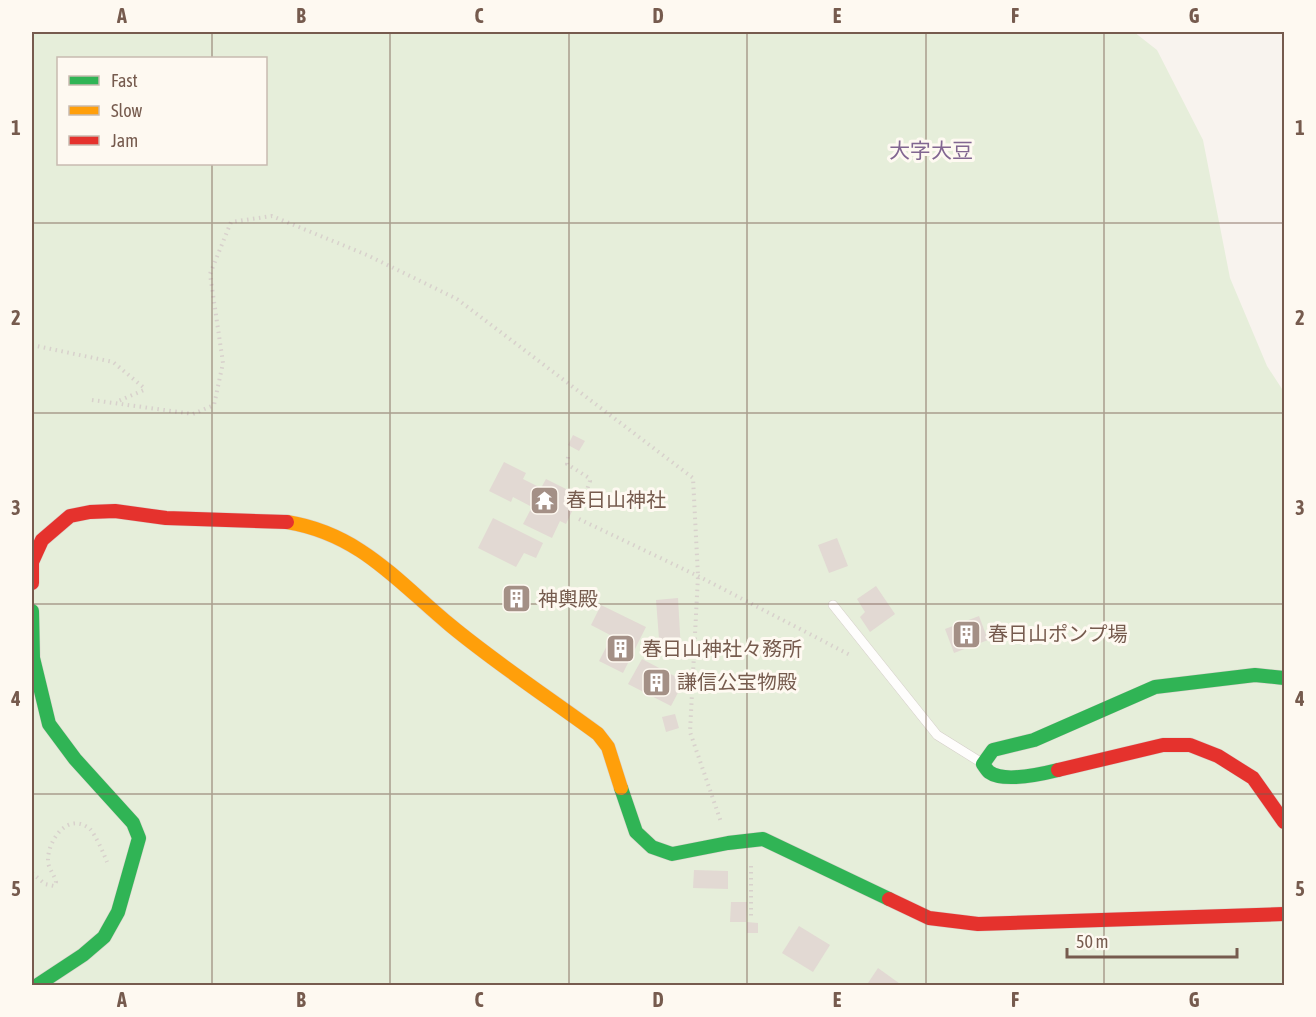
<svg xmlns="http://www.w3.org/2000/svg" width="1316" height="1017" font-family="'Asap Condensed','Noto Sans JP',sans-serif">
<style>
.green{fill:#e6eeda;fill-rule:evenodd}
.building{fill:#e2d9d3}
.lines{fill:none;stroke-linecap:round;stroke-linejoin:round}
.lane-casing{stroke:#d5cfc9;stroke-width:10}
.fast-casing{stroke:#d8d0ca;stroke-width:15}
.slow-casing{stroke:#d8d0ca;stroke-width:15}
.jam-casing{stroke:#d8d0ca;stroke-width:15}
.path{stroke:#d8d1cc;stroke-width:4;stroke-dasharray:1.5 4.5;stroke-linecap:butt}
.lane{stroke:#fefdfc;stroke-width:9}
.fast{stroke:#30b455;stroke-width:14}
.slow{stroke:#ff9f0a;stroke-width:14}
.jam{stroke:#e5322d;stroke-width:14}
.grid{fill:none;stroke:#765b4e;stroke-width:1.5;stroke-opacity:0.55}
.labels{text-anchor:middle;stroke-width:6;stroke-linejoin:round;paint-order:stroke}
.poi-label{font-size:20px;fill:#765b4e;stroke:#fef9f1;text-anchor:start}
.neighbourhood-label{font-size:21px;fill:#816691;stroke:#fef9f1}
.neatline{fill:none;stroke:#765b4e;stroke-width:2}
.grid-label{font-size:20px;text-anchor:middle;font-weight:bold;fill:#765b4e}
</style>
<rect width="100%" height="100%" fill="#f8f3ee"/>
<path class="green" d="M32 32H1134L1157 50 1203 140 1230 278 1267 366 1284 392V985H32ZM58 58H266V164H58Z"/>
<g class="building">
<path d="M573 435 585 441 579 451 568 445Z"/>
<path d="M504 462 526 473 523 479 541 488 546 479 574 493 570 502 575 505 566 524 560 521 552 538 523 524 532 507 513 497 511 502 489 491Z"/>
<path d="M493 518 543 543 536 558 524 553 516 567 478 548Z"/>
<path d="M837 538 848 566 829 573 818 545Z"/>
<path d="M876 586 895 614 870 632 860 617 865 612 857 599Z"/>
<path d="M513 589 528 596 521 609 506 602Z"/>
<path d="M678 598 681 651 660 652 656 600Z"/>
<path d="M601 605 646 627 623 673 599 661 612 636 591 625Z"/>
<path d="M979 616 988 640 954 653 945 629Z"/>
<path d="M642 659 684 681 671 706 628 684Z"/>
<path d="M675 714 679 728 666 732 662 717Z"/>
<path d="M694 870 728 871V889L693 888Z"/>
<path d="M731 902H747L746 922H730Z"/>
<path d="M747 922 758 923V933H747Z"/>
<path d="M799 926 830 945 813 972 782 953Z"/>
<path d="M878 968 903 986H866Z"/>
</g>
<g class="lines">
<defs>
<path id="lane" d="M833 605 937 735 982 763"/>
<g id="fast">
<path d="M32 611 33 658 49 724 75 759 133 823 139 838 118 912 104 937 83 955 36 986"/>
<path d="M1058 770C1042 774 1004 783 989 772 987 770 985 767 983 764L993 750 1034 740 1155 687 1255 675 1284 678"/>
<path d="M621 788 636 832 652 847 672 854 728 843 763 839 889 899"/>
</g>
<path id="slow" d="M287 522C360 534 397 581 450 625 497 664 549 698 598 734L608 747 621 788"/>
<g id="jam">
<path d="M32 583V562L42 540 70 516 90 512 115 511 166 518 287 522"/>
<path d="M1058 770 1163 745H1190L1218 756 1253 778 1284 822"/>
<path d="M889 899 929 918 978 924 1284 914"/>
</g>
</defs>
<use href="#lane" class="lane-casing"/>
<use href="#fast" class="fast-casing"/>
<use href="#slow" class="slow-casing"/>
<use href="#jam" class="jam-casing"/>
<g class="path">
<path d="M32 345 113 362 143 387 144 390 116 402"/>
<path d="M92 400 193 414 214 405 223 363 210 274 231 222 272 216 367 255 457 299 693 478 698 576 690 732 721 822"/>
<path d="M568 457 567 464 589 478 590 481 579 513"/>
<path d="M579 519 698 576 852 656"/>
<path d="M751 866V919"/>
<path d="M32 873 45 884 54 886 56 882C54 873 48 869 48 860 48 840 68 811 90 829 95 834 104 854 107 862"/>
</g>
<use href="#lane" class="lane"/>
<use href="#fast" class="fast"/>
<use href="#slow" class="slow"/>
<use href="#jam" class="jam"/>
</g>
<path class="grid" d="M212 32V58M390 32V986M569 32V986M747 32V986M926 32V986M1104 32V986M212 164V986M32 223H1284M32 413H1284M32 604H1284M32 794H1284"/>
<defs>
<symbol id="temple-square" viewBox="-11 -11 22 22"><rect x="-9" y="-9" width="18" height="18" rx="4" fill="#a49086" stroke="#fef9f1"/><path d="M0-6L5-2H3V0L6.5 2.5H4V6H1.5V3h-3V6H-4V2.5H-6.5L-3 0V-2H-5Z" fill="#fff"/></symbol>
<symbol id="building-square" viewBox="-11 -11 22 22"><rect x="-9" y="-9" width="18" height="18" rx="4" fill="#a49086" stroke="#fef9f1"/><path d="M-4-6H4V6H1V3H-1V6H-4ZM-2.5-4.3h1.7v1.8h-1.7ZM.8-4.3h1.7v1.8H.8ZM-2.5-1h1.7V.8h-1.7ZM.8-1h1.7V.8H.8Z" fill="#fff"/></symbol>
</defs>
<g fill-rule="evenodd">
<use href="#temple-square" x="528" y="484" width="33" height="33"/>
<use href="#building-square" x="500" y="582" width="33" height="33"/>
<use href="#building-square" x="950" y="618" width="33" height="33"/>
<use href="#building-square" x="604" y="632" width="33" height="33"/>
<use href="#building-square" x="640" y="666" width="33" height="33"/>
</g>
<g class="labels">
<g class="poi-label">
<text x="566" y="507">春日山神社</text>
<text x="538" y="606">神輿殿</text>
<text x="988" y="641">春日山ポンプ場</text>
<text x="642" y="656">春日山神社々務所</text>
<text x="677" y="689">謙信公宝物殿</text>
</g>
<g class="neighbourhood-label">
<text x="931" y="158">大字大豆</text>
</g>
</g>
<rect width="1316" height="1017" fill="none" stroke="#fef9f1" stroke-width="66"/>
<rect x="57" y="57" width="210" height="108" fill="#fef9f1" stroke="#c8bab0" stroke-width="1.5"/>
<rect x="69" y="76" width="30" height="9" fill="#30b455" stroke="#c8bab0" stroke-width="1.5"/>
<text x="111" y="87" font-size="18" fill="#765b4e">Fast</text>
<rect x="69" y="106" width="30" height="9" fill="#ff9f0a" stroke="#c8bab0" stroke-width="1.5"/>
<text x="111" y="117" font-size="18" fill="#765b4e">Slow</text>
<rect x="69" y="136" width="30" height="9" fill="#e5322d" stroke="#c8bab0" stroke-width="1.5"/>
<text x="111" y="147" font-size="18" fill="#765b4e">Jam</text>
<path d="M1067 948v9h170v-9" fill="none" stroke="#765b4e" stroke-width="3"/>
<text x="1076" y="948" font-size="18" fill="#765b4e" stroke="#fef9f1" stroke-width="4.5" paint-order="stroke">50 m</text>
<rect x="33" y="33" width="1250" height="951" class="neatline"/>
<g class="grid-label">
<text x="122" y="23">A</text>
<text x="301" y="23">B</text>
<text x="479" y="23">C</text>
<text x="658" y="23">D</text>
<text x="837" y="23">E</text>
<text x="1015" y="23">F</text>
<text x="1194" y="23">G</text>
<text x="16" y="135">1</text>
<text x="1300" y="135">1</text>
<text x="16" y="325">2</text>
<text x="1300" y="325">2</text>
<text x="16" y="515">3</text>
<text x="1300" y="515">3</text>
<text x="16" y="706">4</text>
<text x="1300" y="706">4</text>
<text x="16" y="896">5</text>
<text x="1300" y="896">5</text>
<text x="122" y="1007">A</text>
<text x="301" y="1007">B</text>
<text x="479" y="1007">C</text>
<text x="658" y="1007">D</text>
<text x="837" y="1007">E</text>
<text x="1015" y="1007">F</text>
<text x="1194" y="1007">G</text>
</g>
</svg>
